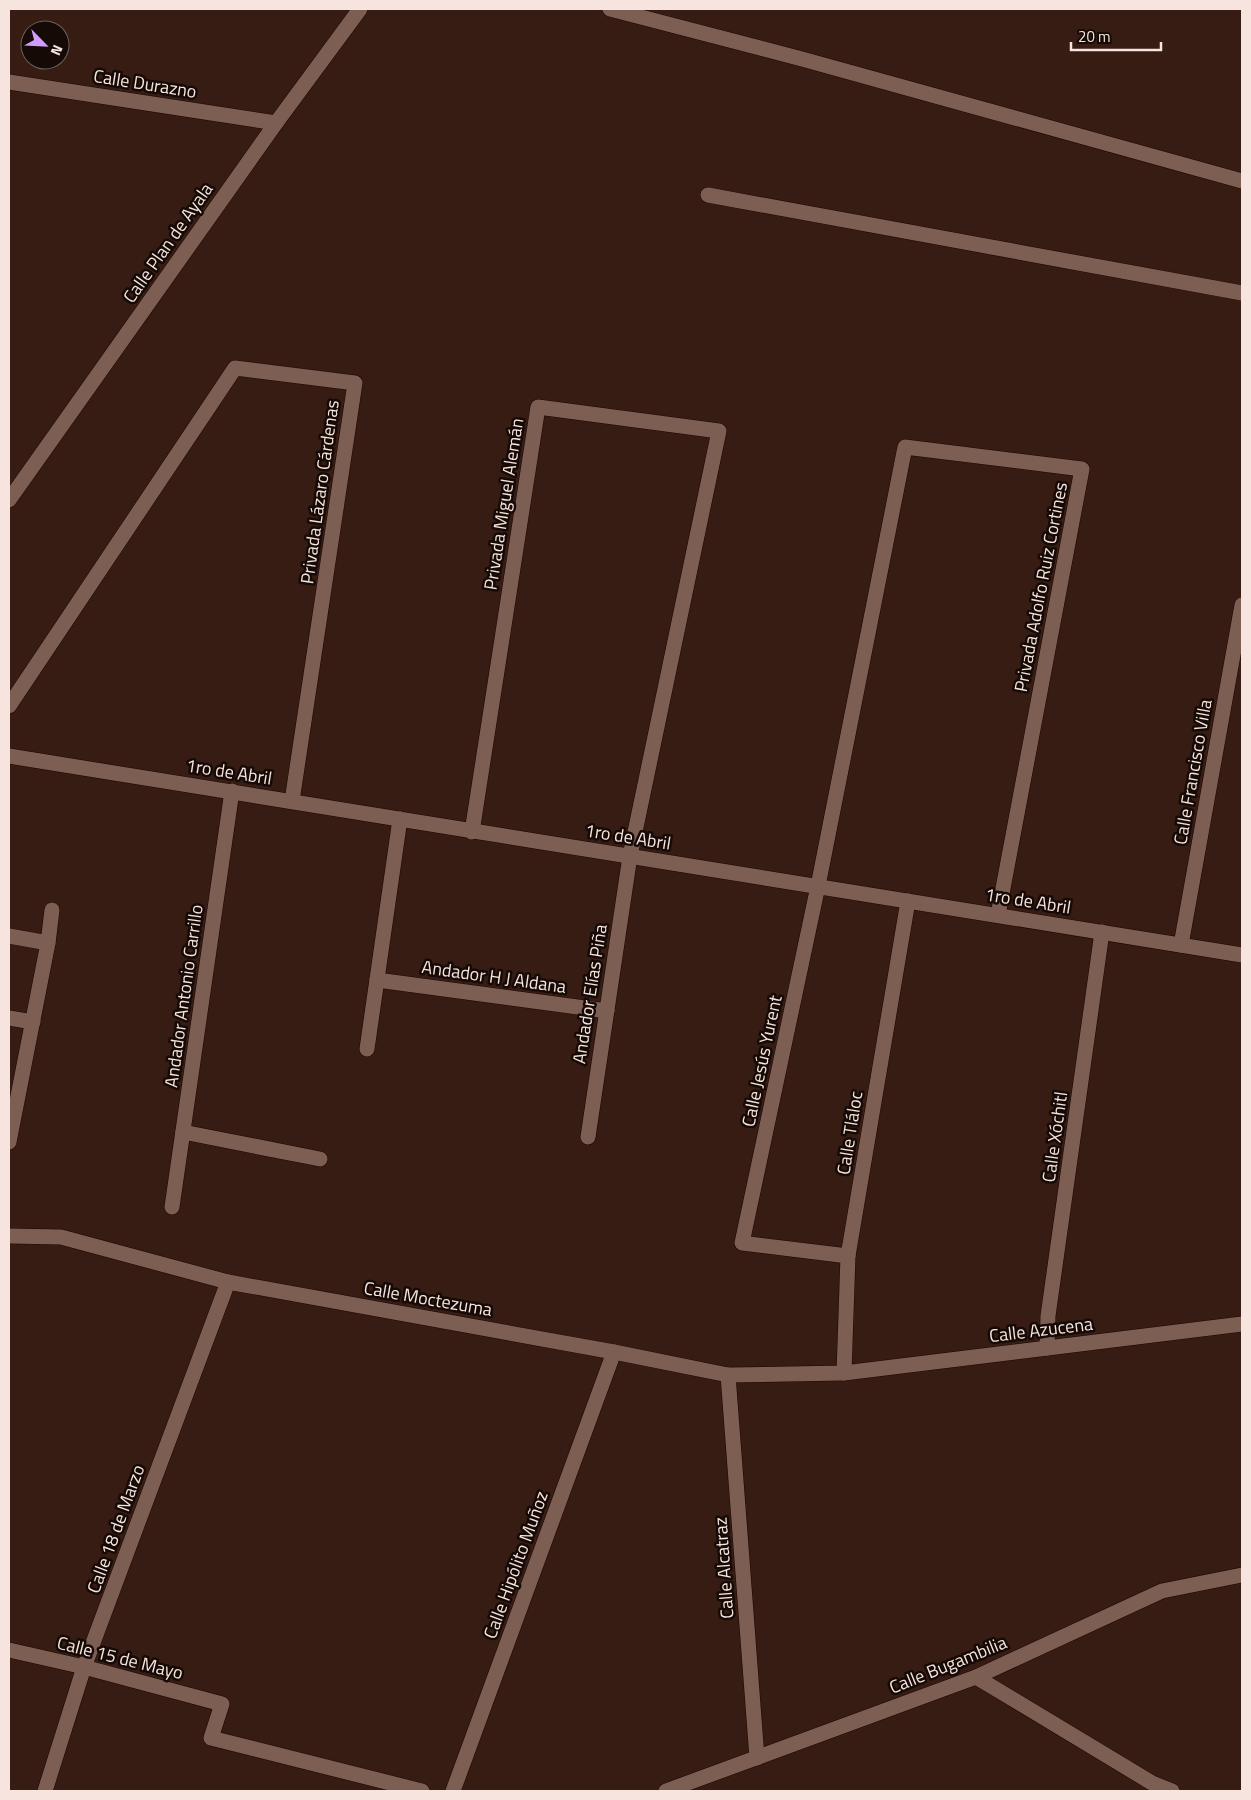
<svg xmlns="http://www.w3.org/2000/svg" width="1251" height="1800" font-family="'Titillium Web',sans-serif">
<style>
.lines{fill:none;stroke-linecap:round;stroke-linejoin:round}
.street-casing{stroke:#1c0501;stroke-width:16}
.secondary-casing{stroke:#1c0501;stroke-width:16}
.street{stroke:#7d5e53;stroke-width:15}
.secondary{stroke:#7d5e53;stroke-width:15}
.labels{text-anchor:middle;stroke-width:5;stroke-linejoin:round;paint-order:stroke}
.street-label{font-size:18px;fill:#f7e4de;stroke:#150a06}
</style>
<rect width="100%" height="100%" fill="#361c13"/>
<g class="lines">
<defs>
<g id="street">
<path d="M610 9 802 59 1242 181"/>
<path d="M9 82 276 123"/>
<path d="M708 195 1242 293"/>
<path d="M9 500 276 123 360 9"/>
<path d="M9 706 235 368 355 383 292 801"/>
<path d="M472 832 538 407 719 431 630 856 588 1137"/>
<path d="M9 936 48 943"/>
<path d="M1181 945 1242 605"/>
<path d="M377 980 607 1011"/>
<path d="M9 1018 33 1022"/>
<path d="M367 1049 400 819"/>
<path d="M183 1132 320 1159"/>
<path d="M9 1142 48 943 52 910"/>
<path d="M172 1207 232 791"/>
<path d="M9 1236 61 1237 228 1282 614 1352 728 1375 844 1373 1242 1324"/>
<path d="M848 1256 742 1243 818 886 905 447 1082 469 998 915"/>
<path d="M1047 1348 1048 1316 1102 932"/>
<path d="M844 1373 848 1256 908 901"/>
<path d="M728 1375 757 1758"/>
<path d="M9 1650 84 1667 222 1704 211 1738 422 1791"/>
<path d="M976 1677 1152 1783 1172 1791"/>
<path d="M45 1791 84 1667 228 1282"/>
<path d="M453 1791 614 1352"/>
<path d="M666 1791 976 1677 1162 1591 1242 1575"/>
</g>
<path id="secondary" d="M9 756 1242 955"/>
</defs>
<use href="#street" class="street-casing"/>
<use href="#secondary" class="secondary-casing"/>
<use href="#street" class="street"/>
<use href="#secondary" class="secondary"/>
</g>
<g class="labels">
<g class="street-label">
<text transform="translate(145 84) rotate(9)" y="6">Calle Durazno</text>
<text transform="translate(168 243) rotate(-55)" y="6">Calle Plan de Ayala</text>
<text transform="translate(320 492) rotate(-82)" y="6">Privada Lázaro Cárdenas</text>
<text transform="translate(504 504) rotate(-81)" y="6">Privada Miguel Alemán</text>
<text transform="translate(1041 587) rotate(-79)" y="6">Privada Adolfo Ruiz Cortines</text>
<text transform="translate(229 772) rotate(9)" y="6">1ro de Abril</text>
<text transform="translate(1193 772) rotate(-80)" y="6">Calle Francisco Villa</text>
<text transform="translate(628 837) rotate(9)" y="6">1ro de Abril</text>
<text transform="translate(1028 901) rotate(9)" y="6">1ro de Abril</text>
<text transform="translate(494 977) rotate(8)" y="6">Andador H J Aldana</text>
<text transform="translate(590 994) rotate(-81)" y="6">Andador Elías Piña</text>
<text transform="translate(184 996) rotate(-82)" y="6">Andador Antonio Carrillo</text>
<text transform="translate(762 1061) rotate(-78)" y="6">Calle Jesús Yurent</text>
<text transform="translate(850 1133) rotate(-81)" y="6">Calle Tláloc</text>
<text transform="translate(1055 1137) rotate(-82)" y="6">Calle Xóchitl</text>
<text transform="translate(428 1299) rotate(10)" y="6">Calle Moctezuma</text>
<text transform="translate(1041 1330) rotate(-7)" y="6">Calle Azucena</text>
<text transform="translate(116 1529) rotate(-70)" y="6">Calle 18 de Marzo</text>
<text transform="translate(516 1565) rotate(-70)" y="6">Calle Hipólito Muñoz</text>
<text transform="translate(724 1568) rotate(-94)" y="6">Calle Alcatraz</text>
<text transform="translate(120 1658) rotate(14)" y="6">Calle 15 de Mayo</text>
<text transform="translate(948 1665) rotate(-22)" y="6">Calle Bugambilia</text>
</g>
</g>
<rect width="1251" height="1800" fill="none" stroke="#f7e4de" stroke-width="20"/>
<g transform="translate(45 45) rotate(114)"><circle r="24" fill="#150a06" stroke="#6f615c"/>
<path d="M0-4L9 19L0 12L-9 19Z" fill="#d09dfe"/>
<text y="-8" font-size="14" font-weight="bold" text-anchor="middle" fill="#f7e4de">N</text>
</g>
<path d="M1071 42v8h90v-8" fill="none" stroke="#f7e4de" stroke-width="2.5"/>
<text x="1078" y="42" font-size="15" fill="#f7e4de" stroke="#150a06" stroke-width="4" paint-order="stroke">20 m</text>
</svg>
